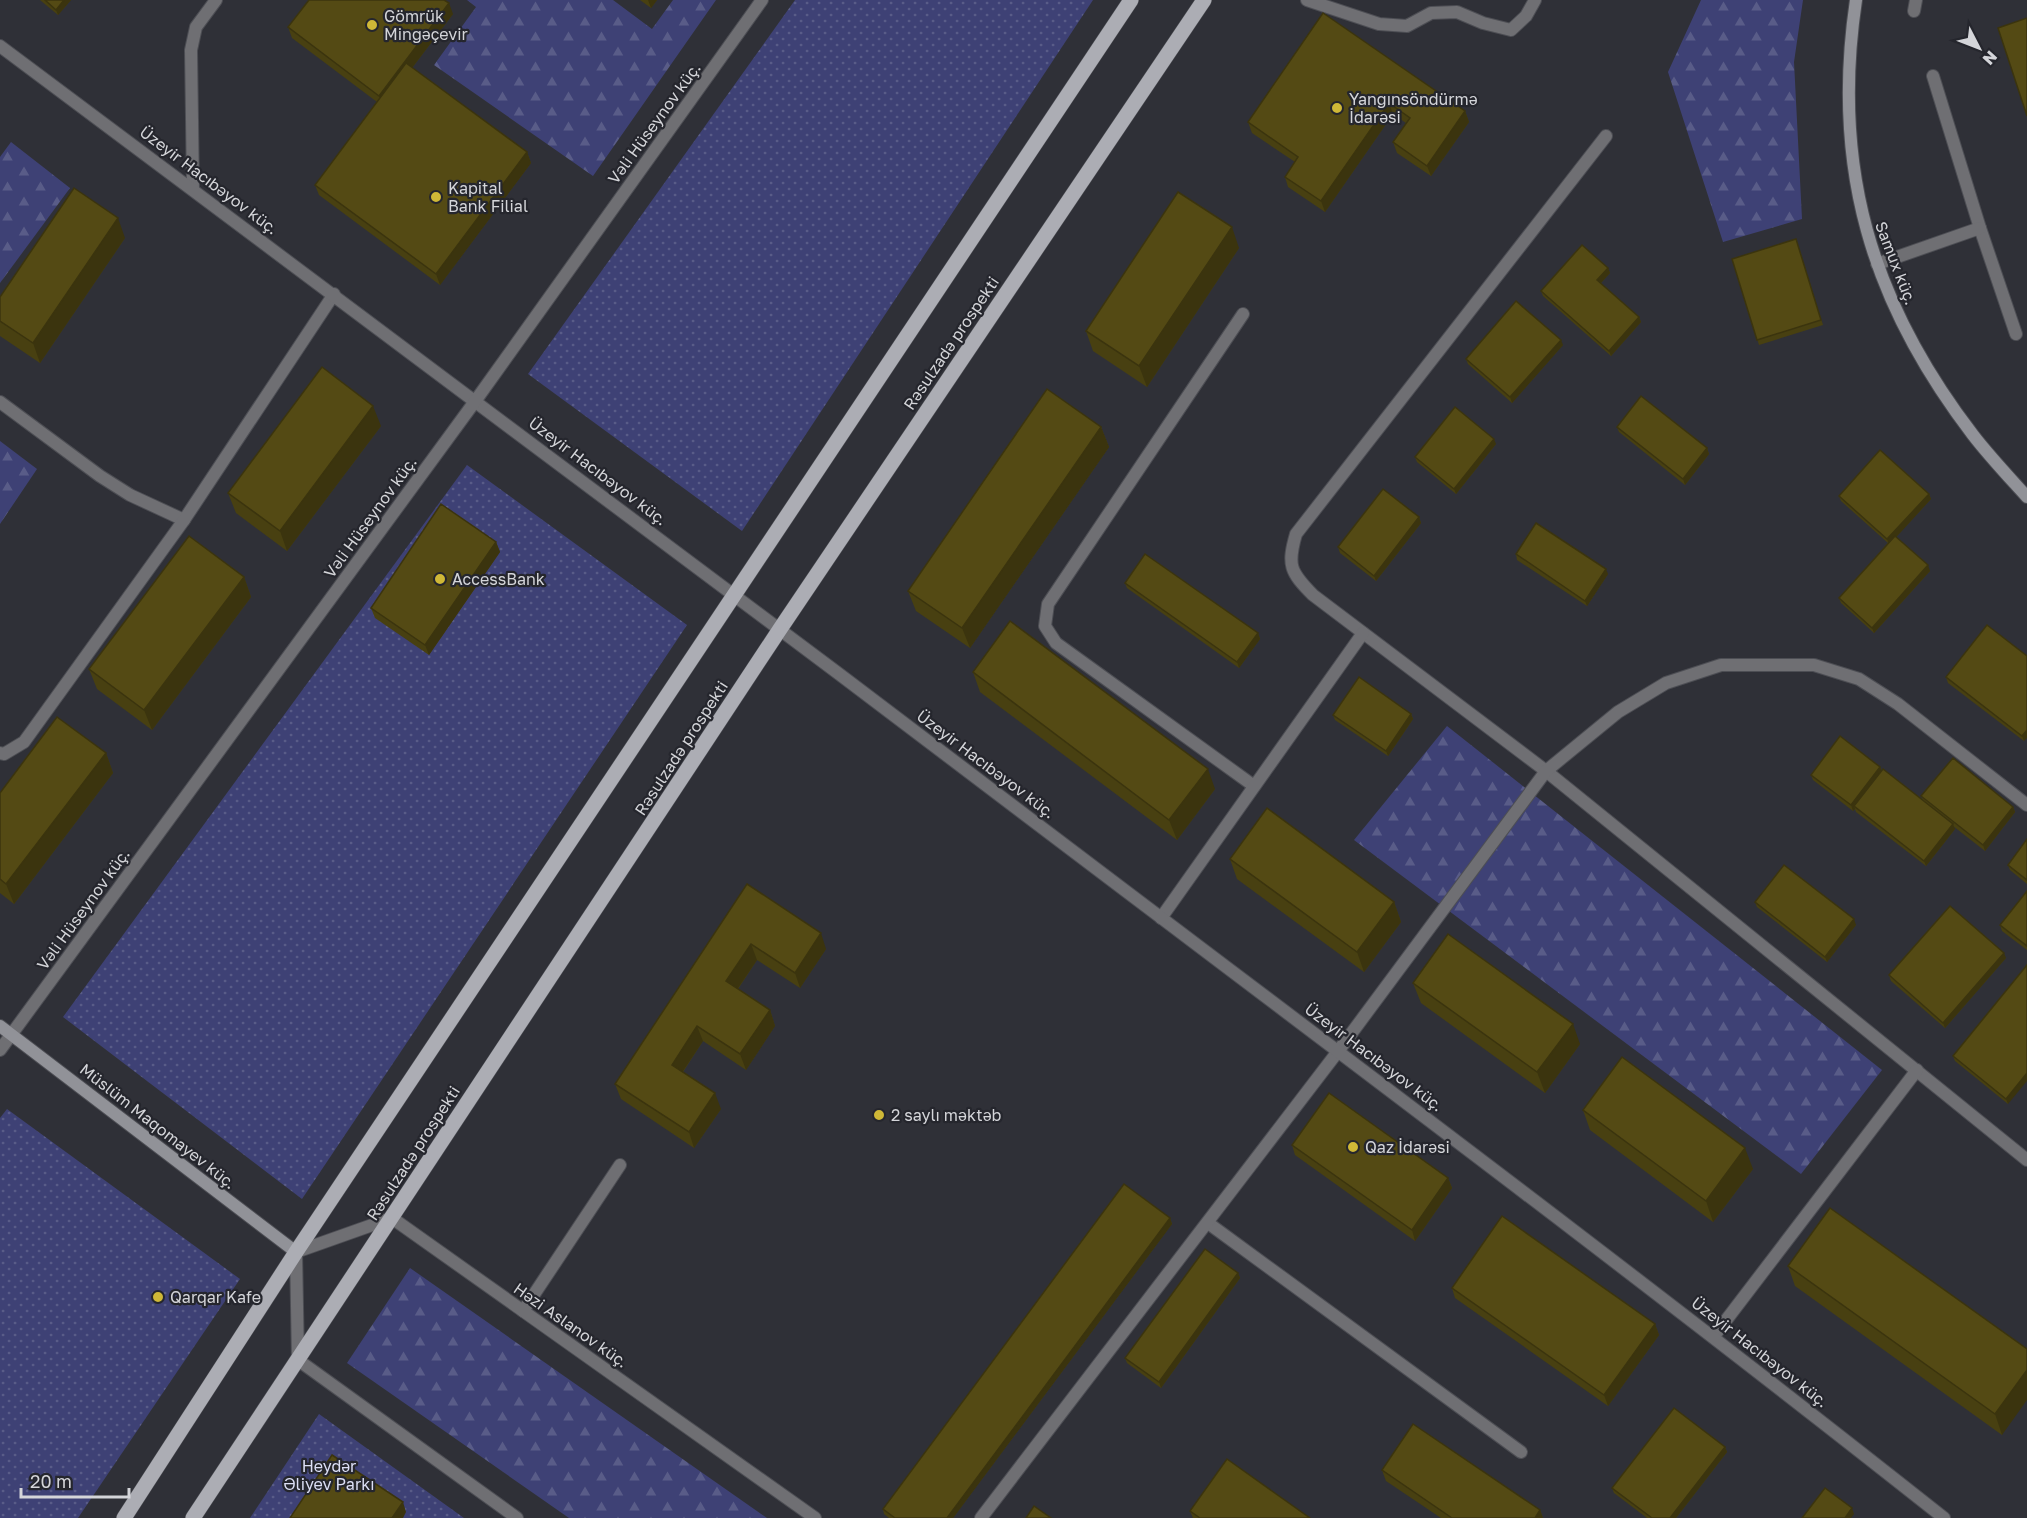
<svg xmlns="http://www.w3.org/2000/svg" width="2027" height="1518" font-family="'Golos Text',sans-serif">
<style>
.forest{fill:url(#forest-firs)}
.park{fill:url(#park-dots)}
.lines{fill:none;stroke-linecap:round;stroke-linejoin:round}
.service-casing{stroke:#4d4e54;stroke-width:14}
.minor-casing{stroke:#4d4e54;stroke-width:14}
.secondary-casing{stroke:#4d4e54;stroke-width:14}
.primary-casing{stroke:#4d4e54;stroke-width:16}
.service{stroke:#6f6f73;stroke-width:12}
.minor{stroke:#6f6f73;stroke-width:12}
.secondary{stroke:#919298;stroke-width:12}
.primary{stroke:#acadb4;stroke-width:15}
.wall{fill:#484011}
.shaded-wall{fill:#3b340e}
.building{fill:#544a14;stroke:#3b340e;stroke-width:1.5}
.poi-dot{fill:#cfb837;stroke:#25262d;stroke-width:2}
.labels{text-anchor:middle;stroke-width:4.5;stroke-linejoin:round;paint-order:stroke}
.poi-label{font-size:16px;fill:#d4d5d9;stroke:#25262d;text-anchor:start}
.street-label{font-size:16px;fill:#d4d5d9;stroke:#25262d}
.park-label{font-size:16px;fill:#dcdff5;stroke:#25262d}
</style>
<defs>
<pattern id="forest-firs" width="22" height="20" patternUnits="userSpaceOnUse" patternTransform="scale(1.5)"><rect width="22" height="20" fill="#3e4175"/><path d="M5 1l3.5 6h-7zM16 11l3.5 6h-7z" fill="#595c88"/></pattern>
<pattern id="park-dots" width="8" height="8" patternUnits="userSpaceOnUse" patternTransform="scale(1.5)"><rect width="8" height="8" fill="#3e4175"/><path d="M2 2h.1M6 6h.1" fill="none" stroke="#595c88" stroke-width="1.8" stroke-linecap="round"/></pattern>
</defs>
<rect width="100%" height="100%" fill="#2f3037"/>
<g class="forest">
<path d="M467 0H613L652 29 673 0H716L593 176 434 65 476 7Z"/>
<path d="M1701 0H1803L1794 62 1802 219 1723 242 1668 72Z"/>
<path d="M11 142 70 188 0 283V157Z"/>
<path d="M0 441 37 469 0 524Z"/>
<path d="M1447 726 1882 1070 1801 1174 1354 840Z"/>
<path d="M410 1268 767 1518H569L347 1363Z"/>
</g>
<g class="park">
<path d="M795 0H1093L742 531 528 374Z"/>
<path d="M467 465 687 625 302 1199 63 1017Z"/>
<path d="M7 1109 240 1279 78 1518H0V1118Z"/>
<path d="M319 1414 464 1518H250Z"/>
</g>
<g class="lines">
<defs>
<g id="service">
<path d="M1307 0 1379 24 1407 26 1431 13 1457 12 1483 23 1511 30 1526 16 1535 0"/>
<path d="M1914 11 1916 0"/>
<path d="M1933 76 1980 228 2016 334"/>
<path d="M1606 136 1296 534C1287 565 1290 572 1313 595L1546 771 2027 1160"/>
<path d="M193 189 191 50 196 27 216 0"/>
<path d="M1877 264 1980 228"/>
<path d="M1243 314 1048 604 1045 626 1056 643 1254 786"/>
<path d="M0 402 100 476 130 495 184 520"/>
<path d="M0 753 4 754 24 742 184 520 334 294"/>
<path d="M1161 918 1363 633"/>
<path d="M1208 1223 1521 1452"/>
<path d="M523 1311 620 1165"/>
<path d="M1714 1336 1917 1070"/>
<path d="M981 1518 1339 1050 1546 771 1618 712 1666 683 1721 665H1814L1859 679 1898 704 2027 805"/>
</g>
<g id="minor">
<path d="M0 46C378 326 753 608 1127 892 1401 1099 1675 1305 1944 1518"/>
<path d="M0 1050 476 400 762 0"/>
<path d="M517 1518 298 1360 296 1252 392 1218 815 1518"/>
</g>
<g id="secondary">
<path d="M1856 0C1831 167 1871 302 1973 435 1990 457 2009 477 2027 497"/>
<path d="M0 1026 296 1252"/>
</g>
<g id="primary">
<path d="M124 1518 296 1252 1131 0"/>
<path d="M193 1518 780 629 1204 0"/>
</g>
</defs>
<use href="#service" class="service-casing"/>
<use href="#minor" class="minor-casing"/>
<use href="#secondary" class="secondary-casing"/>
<use href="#primary" class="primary-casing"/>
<use href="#service" class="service"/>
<use href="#minor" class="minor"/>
<use href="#secondary" class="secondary"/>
<use href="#primary" class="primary"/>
</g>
<g class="wall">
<path d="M40 0H71L58 15Z"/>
<path d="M640 0H657L651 8Z"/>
<path d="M1323 13 1465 111 1469 122 1431 176 1397 153 1393 142 1406 123 1393 114 1325 212 1288 187 1285 177 1295 162 1252 133 1248 122Z"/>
<path d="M453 14 412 68 527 152 531 163 440 285 319 195 315 185 377 102 292 38 288 27Z"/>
<path d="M125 238 40 363 0 336V297Z"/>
<path d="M1796 239 1823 325 1759 345 1732 259Z"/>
<path d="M1239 248 1147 387 1093 351 1086 331Z"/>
<path d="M1608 268 1610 273 1601 283 1639 317 1641 322 1611 356 1543 296 1541 291Z"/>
<path d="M1563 345 1512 403 1468 364 1466 359Z"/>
<path d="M381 426 287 551 236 513 228 493Z"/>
<path d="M1101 427 1109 447 970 648 916 611 908 591Z"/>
<path d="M1617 427 1707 448 1709 454 1685 485 1619 432Z"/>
<path d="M1496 444 1456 494 1417 462 1415 457Z"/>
<path d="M1929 494 1931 499 1896 537 1930 571 1874 633 1841 603 1839 598 1888 543 1841 501 1839 496Z"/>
<path d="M1419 517 1421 523 1376 581 1340 553 1338 547Z"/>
<path d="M496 542 500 552 429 655 375 618 371 608Z"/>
<path d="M1516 554 1608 574 1587 606 1517 560Z"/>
<path d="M244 577 251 597 152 730 97 689 89 669Z"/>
<path d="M1125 583 1258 633 1260 639 1239 668 1127 588Z"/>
<path d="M2027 656 2024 741 1948 683 1946 677Z"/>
<path d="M973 672 1215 789 1177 840 980 692Z"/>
<path d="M1411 714 1413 719 1388 756 1335 720 1333 715Z"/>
<path d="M106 753 113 773 14 904 0 893V793Z"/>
<path d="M1880 767 1882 771 1923 800 1921 796 2013 807 2015 812 1985 851 1953 826 1955 829 1926 866 1856 812 1855 809 1853 811 1813 780 1811 775Z"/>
<path d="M2027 839V884L2010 870 2008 865Z"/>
<path d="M1230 859 1394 902 1401 922 1364 972 1237 879Z"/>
<path d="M747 884 826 949 800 988 757 960 738 989 770 1010 775 1026 746 1070 703 1041 683 1072 721 1109 694 1148 621 1099 615 1084Z"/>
<path d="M2027 891V950L2002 931 2000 925Z"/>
<path d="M1755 902 1856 925 1827 962 1757 907Z"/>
<path d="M2006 958 1945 1028 1891 981 1889 975Z"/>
<path d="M2027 965 2008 1104 1955 1061 1953 1056Z"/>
<path d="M1413 983 1580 1044 1545 1093 1421 1003Z"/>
<path d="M1583 1110 1753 1169 1713 1222 1590 1130Z"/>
<path d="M1292 1145 1448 1178 1452 1188 1415 1241 1295 1155Z"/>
<path d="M1170 1218 1172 1224 953 1518H889L884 1514 883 1509Z"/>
<path d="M1788 1266 2027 1349 2002 1435 1795 1286Z"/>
<path d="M1238 1273 1240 1278 1161 1388 1127 1363 1125 1358Z"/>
<path d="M1452 1288 1655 1324 1659 1335 1608 1406 1455 1298Z"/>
<path d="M1725 1447 1727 1452 1676 1518H1647L1614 1493 1612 1488Z"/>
<path d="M1382 1470 1540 1510 1543 1518H1441L1386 1481Z"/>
<path d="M1190 1511 1310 1518H1193Z"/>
</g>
<g class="shaded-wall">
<path d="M64 0H71L58 15 56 10Z"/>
<path d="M648 0H657L651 8Z"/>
<path d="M449 3 453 14 383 106 379 96Z"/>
<path d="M1389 103 1393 114 1325 212 1321 201Z"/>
<path d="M1465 111 1469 122 1431 176 1427 166Z"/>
<path d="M527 152 531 163 440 285 436 274Z"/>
<path d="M118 218 125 238 40 363 33 343Z"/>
<path d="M1232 227 1239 248 1147 387 1139 366Z"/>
<path d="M1608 268 1610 273 1599 285 1597 280Z"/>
<path d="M1639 317 1641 322 1611 356 1609 351Z"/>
<path d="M1561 340 1563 345 1512 403 1510 397Z"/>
<path d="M373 406 381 426 287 551 280 531Z"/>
<path d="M1101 427 1109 447 970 648 962 628Z"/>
<path d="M1494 439 1496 444 1456 494 1454 489Z"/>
<path d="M1707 448 1709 454 1685 485 1683 479Z"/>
<path d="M1929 494 1931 499 1889 545 1887 539Z"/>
<path d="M1419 517 1421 523 1376 581 1374 576Z"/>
<path d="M496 542 500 552 429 655 425 645Z"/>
<path d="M1928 565 1930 571 1874 633 1872 628Z"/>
<path d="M1606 569 1608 574 1587 606 1585 601Z"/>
<path d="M244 577 251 597 152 730 144 710Z"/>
<path d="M1258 633 1260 639 1239 668 1237 662Z"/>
<path d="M1411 714 1413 719 1388 756 1386 751Z"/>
<path d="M2027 730V738L2024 741 2022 736Z"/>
<path d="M106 753 113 773 14 904 6 884Z"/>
<path d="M1880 767 1882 772 1854 806 1855 809 1853 811 1851 805Z"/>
<path d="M1208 769 1215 789 1177 840 1169 820Z"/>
<path d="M2013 807 2015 812 1985 851 1983 845Z"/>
<path d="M1953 824 1955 829 1926 866 1924 861Z"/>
<path d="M1394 902 1401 922 1364 972 1357 952Z"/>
<path d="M1854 919 1856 925 1827 962 1825 957Z"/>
<path d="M821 933 826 949 800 988 795 973Z"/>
<path d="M751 944 757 960 732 997 726 981Z"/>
<path d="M2004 953 2006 958 1945 1028 1943 1023Z"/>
<path d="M770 1010 775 1026 746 1070 740 1054Z"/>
<path d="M1573 1024 1580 1044 1545 1093 1537 1072Z"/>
<path d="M697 1026 703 1041 677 1080 672 1065Z"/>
<path d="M2027 1073V1081L2008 1104 2006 1099Z"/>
<path d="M715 1093 721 1109 694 1148 689 1132Z"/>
<path d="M1745 1148 1753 1169 1713 1222 1706 1201Z"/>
<path d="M1448 1178 1452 1188 1415 1241 1412 1230Z"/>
<path d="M1170 1218 1172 1224 953 1518H947Z"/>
<path d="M1238 1273 1240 1278 1161 1388 1159 1382Z"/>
<path d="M1655 1324 1659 1335 1608 1406 1604 1395Z"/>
<path d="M2027 1370V1400L2002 1435 1995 1414Z"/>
<path d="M1725 1447 1727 1452 1676 1518H1670Z"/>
<path d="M403 1502 406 1512 403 1518H392Z"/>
<path d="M1852 1508 1854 1514 1851 1518H1845Z"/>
<path d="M1540 1510 1543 1518H1535Z"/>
</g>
<g class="building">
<path d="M45 0H64L56 10Z"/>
<path d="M309 0H444L449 3 379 96 288 27Z"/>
<path d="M1323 13 1465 111 1427 166 1393 142 1410 118 1389 103 1321 201 1285 177 1298 157 1248 122Z"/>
<path d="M2027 18V116L1998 28Z"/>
<path d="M406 63 527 152 436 274 315 185Z"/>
<path d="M74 188 118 218 33 343 0 321V297Z"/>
<path d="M1178 192 1232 227 1139 366 1086 331Z"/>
<path d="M1796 239 1821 320 1757 340 1732 259Z"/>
<path d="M1582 245 1608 268 1597 280 1639 317 1609 351 1541 291Z"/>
<path d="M1516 301 1561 340 1510 397 1466 359Z"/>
<path d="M322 367 373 406 280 531 228 493Z"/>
<path d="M1047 389 1101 427 962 628 908 591Z"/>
<path d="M1641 396 1707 448 1683 479 1617 427Z"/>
<path d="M1455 407 1494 439 1454 489 1415 457Z"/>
<path d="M1880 450 1929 494 1887 539 1839 496Z"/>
<path d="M1383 489 1419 517 1374 576 1338 547Z"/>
<path d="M441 504 496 542 425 645 371 608Z"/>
<path d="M1536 523 1606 569 1585 601 1516 554Z"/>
<path d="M189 536 244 577 144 710 89 669Z"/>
<path d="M1895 536 1928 565 1872 628 1839 598Z"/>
<path d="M1145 554 1258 633 1237 662 1125 583Z"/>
<path d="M1010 621 1208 769 1169 820 973 672Z"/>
<path d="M1987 625 2027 656V730L2022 736 1946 677Z"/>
<path d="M1359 677 1411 714 1386 751 1333 715Z"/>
<path d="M57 717 106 753 6 884 0 879V793Z"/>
<path d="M1840 736 1880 767 1851 805 1811 775Z"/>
<path d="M1953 758 2013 807 1983 845 1921 796Z"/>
<path d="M1883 769 1953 824 1924 861 1854 806Z"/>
<path d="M1267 808 1394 902 1357 952 1230 859Z"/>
<path d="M2027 839V880L2008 865Z"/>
<path d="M1784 865 1854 919 1825 957 1755 902Z"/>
<path d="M747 884 821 933 795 973 751 944 726 981 770 1010 740 1054 697 1026 672 1065 715 1093 689 1132 615 1084Z"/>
<path d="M2027 891V946L2000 925Z"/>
<path d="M1950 906 2004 953 1943 1023 1889 975Z"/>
<path d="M1448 934 1573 1024 1537 1072 1413 983Z"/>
<path d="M2027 965V1073L2006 1099 1953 1056Z"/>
<path d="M1622 1057 1745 1148 1706 1201 1583 1110Z"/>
<path d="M1329 1093 1448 1178 1412 1230 1292 1145Z"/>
<path d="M1124 1184 1170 1218 947 1518H895L883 1509Z"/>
<path d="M1830 1208 2027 1349V1370L1995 1414 1788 1266Z"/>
<path d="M1502 1216 1655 1324 1604 1395 1452 1288Z"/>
<path d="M1205 1249 1238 1273 1159 1382 1125 1358Z"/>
<path d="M1674 1408 1725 1447 1670 1518H1652L1612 1488Z"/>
<path d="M1413 1424 1540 1510 1535 1518H1452L1382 1470Z"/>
<path d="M332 1455 403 1502 392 1518H290Z"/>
<path d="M1227 1459 1310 1518H1200L1190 1511Z"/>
<path d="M1825 1488 1852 1508 1845 1518H1802Z"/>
<path d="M1034 1506 1051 1518H1026Z"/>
</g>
<g class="poi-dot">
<circle cx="372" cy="25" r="6"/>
<circle cx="1337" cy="108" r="6"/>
<circle cx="436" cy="197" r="6"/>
<circle cx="440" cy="579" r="6"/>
<circle cx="879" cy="1115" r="6"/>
<circle cx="1353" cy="1147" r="6"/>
<circle cx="158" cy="1297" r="6"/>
</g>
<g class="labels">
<g class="poi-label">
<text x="384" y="22">Gömrük<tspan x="384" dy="18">Mingəçevir</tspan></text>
<text x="1349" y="105">Yanğınsöndürmə<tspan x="1349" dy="18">İdarəsi</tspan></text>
<text x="448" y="194">Kapital<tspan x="448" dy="18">Bank Filial</tspan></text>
<text x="452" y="585">AccessBank</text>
<text x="891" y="1121">2 saylı məktəb</text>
<text x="1365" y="1153">Qaz İdarəsi</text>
<text x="170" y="1303">Qarqar Kafe</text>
</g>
<g class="street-label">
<text transform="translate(654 123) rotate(-54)" y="6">Vəli Hüseynov küç.</text>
<text transform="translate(209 180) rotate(37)" y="6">Üzeyir Hacıbəyov küç.</text>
<text transform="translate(1896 263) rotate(69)" y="6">Samux küç.</text>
<text transform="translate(951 343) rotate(-56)" y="6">Rəsulzadə prospekti</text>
<text transform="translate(598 471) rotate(37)" y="6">Üzeyir Hacıbəyov küç.</text>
<text transform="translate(370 517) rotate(-54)" y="6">Vəli Hüseynov küç.</text>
<text transform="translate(681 748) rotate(-57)" y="6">Rəsulzadə prospekti</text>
<text transform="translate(986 764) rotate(37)" y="6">Üzeyir Hacıbəyov küç.</text>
<text transform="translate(83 909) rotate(-54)" y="6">Vəli Hüseynov küç.</text>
<text transform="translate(1374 1057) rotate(37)" y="6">Üzeyir Hacıbəyov küç.</text>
<text transform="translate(158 1126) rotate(38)" y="6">Müslüm Maqomayev küç.</text>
<text transform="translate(413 1153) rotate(-57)" y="6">Rəsulzadə prospekti</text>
<text transform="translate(571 1325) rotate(35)" y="6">Həzi Aslanov küç.</text>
<text transform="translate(1760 1352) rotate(38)" y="6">Üzeyir Hacıbəyov küç.</text>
</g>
<g class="park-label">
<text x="329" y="1472">Heydər<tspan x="329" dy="18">Əliyev Parkı</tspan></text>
</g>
</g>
<g transform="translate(1979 48) rotate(132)" stroke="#25262d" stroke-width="4.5" paint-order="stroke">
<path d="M0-4.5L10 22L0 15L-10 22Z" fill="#d4d5d9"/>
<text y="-9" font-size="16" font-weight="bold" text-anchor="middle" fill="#d4d5d9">N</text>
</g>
<path d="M21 1488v9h108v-9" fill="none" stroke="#d4d5d9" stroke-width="3"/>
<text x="30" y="1488" font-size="18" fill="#d4d5d9" stroke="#25262d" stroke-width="4.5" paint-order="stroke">20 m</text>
</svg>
